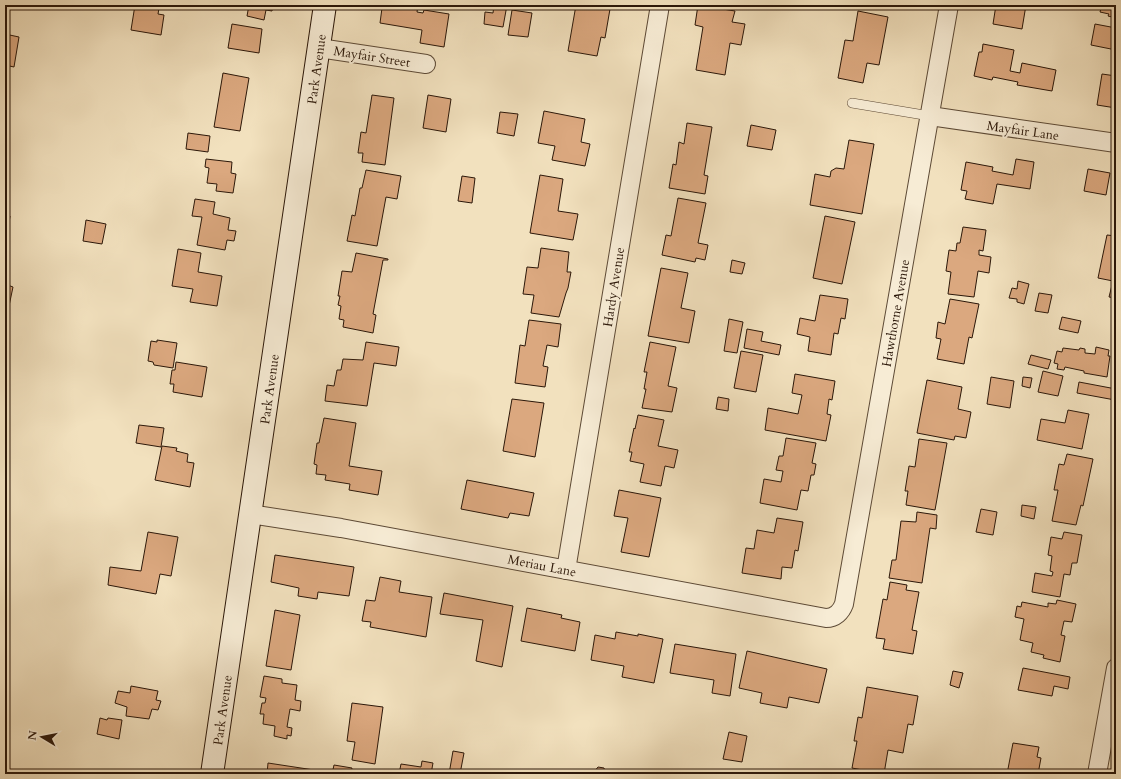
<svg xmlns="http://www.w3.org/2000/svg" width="1121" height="779" font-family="Cardo,serif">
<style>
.building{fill:#dba87f;stroke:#2b1709}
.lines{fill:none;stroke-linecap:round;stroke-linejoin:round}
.lane-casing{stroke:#5d4a36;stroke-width:10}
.street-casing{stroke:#5d4a36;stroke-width:20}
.secondary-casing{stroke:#2b1709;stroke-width:24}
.lane{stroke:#f7ecd5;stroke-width:9}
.street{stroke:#f7ecd5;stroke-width:18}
.secondary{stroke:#f7ecd5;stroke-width:22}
.labels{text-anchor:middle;stroke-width:4;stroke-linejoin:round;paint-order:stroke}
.street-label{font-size:13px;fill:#2b1709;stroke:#f7ecd5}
</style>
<rect width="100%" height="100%" fill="#f2e1be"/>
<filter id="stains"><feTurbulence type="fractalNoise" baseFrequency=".005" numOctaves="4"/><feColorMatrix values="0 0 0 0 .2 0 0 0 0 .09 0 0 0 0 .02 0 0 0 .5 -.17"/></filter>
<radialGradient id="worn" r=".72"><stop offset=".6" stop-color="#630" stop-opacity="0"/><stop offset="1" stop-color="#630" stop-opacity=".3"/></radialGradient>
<g class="building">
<path d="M5 5H14L13 8 5 6Z"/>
<path d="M135 5 159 8 158 14 164 15 161 35 131 30Z"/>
<path d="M249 5H273L272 11 266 10 264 20 247 16Z"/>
<path d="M388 5H418L417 12 423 13 424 10 449 14 444 47 420 43 422 30 380 23 382 8 387 9Z"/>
<path d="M494 5H507L503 27 484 24 485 12 493 13Z"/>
<path d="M576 5H607L606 9H610L605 38 601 37 597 56 568 51Z"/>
<path d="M698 5 735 11 732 22 745 24 741 45 730 43 725 75 696 70 703 27 695 25Z"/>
<path d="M996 5H1026L1022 29 993 24Z"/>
<path d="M1102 5H1116V18L1108 16 1109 14 1100 12Z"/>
<path d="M512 10 532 13 528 37 508 35Z"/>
<path d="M858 11 888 17 879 65 867 63 863 83 838 78 845 40 853 41Z"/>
<path d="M232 24 262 29 259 53 228 48Z"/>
<path d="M1095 24 1116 28V50L1091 45Z"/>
<path d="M5 34 19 37 14 67 5 65Z"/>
<path d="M983 44 1014 50 1010 71 1020 73 1022 63 1056 70 1052 91 1017 85 1018 82 993 77 992 80 974 76 979 52H982Z"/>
<path d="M223 73 249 78 240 131 214 127Z"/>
<path d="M1102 74 1116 76V108L1097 105Z"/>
<path d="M372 95 394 98 385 165 362 162 363 153H358L361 132 366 133Z"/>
<path d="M428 95 451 99 446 132 423 128Z"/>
<path d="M544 111 585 119 581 142 590 144 585 166 552 160 555 146 538 143Z"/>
<path d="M5 112 8 113 6 126H5Z"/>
<path d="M500 112 518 114 514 136 497 133Z"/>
<path d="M687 123 712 127 704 175 708 176 705 194 669 188 673 164 676 165 679 142 684 144Z"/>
<path d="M751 125 776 130 772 150 747 146Z"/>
<path d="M188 133 210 136 208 152 186 149Z"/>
<path d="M849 140 874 144 862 214 810 205 815 174 830 177 831 171 836 168 844 169Z"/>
<path d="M206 159 232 162 231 173 236 174 233 193 216 191 217 184 207 183 209 168 205 167Z"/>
<path d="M1016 159 1034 162 1030 189 997 184 993 204 965 199 967 191 961 190 966 162 993 167 992 171 1013 175Z"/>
<path d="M1088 169 1110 173 1106 195 1084 191Z"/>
<path d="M366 170 401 176 397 199 386 197 377 246 347 241 352 215 355 216 360 188H362Z"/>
<path d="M540 175 563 179 558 211 578 214 573 240 530 233Z"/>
<path d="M462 176 475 178 472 203 458 201Z"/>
<path d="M678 198 706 203 698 243 708 245 705 260 696 258 695 262 662 255 666 235 671 236Z"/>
<path d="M195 199 215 202 213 214 230 218 228 230 236 231 234 241 227 240 225 250 197 245 202 217 192 216Z"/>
<path d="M5 216H10L8 229 5 228Z"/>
<path d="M825 216 855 222 842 284 813 278Z"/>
<path d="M86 220 106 224 102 244 83 241Z"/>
<path d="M963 227 986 230 983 251 979 250V255L991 257 989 273 978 271 974 297 948 294 951 272 946 271 949 250 956 251 957 243H960Z"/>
<path d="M5 228 8 229 7 240H5Z"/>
<path d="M1107 235 1116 236V298L1109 297 1113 281 1098 278Z"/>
<path d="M541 248 569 252 567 272H571L568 288 566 293 559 317 531 313 534 295 523 294 527 267 538 268Z"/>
<path d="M178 249 201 253 198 272 222 276 217 306 190 302 193 289 172 286Z"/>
<path d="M356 253 388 259V260H383L373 314 376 315 373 333 343 327 344 320 339 319 341 306 338 305 340 296H338L342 271 352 272Z"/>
<path d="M732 260 745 263 742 274 730 272Z"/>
<path d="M661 268 688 273 681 308 695 311 689 343 648 336Z"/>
<path d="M1018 281 1029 284 1024 304 1017 302V299L1009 298 1012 288 1017 289Z"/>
<path d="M5 284 13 287 9 306 5 305Z"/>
<path d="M1039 293 1052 295 1048 313 1035 311Z"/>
<path d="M820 295 848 299 845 319 841 318 838 334 834 333 831 355 808 351 810 337 797 334 800 318 815 321Z"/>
<path d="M950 299 979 304 972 338 969 337 964 364 937 359 941 339 936 338 938 322 945 324Z"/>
<path d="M1062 317 1081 321 1078 333 1059 329Z"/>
<path d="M729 319 743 322 737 353 724 351Z"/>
<path d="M529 320 561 324 558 347 547 345 543 366 548 367 545 387 515 383 520 345 525 346Z"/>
<path d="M747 329 763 332 761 341 781 345 779 355 744 348Z"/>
<path d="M157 340 177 343 173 368 154 365 153 362 148 361 151 341 157 342Z"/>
<path d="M366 342 399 347 396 366 374 363 367 406 325 401 327 385 334 386 337 370H341L343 359 363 360Z"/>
<path d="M650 342 676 347 668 386 677 388 672 412 642 408 646 389H644L647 372H644Z"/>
<path d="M1096 347 1109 350 1108 356H1110L1107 377 1084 373V371L1065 367 1064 370 1057 369 1058 364 1054 363 1057 351 1062 352 1063 348 1079 350 1080 348 1085 349V353L1095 354Z"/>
<path d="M741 351 763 355 756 392 734 388Z"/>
<path d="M1031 355 1051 360 1048 369 1028 364Z"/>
<path d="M176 362 207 367 202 397 173 392 174 384H170L172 370H175Z"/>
<path d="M1043 371 1063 376 1058 396 1038 392Z"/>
<path d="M795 374 835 381 832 400 829 399 827 414 831 415 826 441 765 430 768 408 798 414 802 395 792 393Z"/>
<path d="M991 377 1014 381 1010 408 987 404Z"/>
<path d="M1023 377 1032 378 1030 388 1022 386Z"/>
<path d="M927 380 962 387 958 409 971 412 966 438 955 436 954 440 917 433Z"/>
<path d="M1079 382 1116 389 1115 400 1077 393Z"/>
<path d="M718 397 729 399 728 411 716 409Z"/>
<path d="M512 399 544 403 535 457 503 451Z"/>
<path d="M1068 410 1089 414 1082 449 1037 440 1041 419 1065 423Z"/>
<path d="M638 415 664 420 658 446 678 450 674 468 665 466 661 486 640 482 644 464 630 461 632 452H629L634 428 635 429Z"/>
<path d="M324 418 356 423 349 466 382 471 378 495 349 490 350 484 325 480 326 475 316 474 317 465 314 464 317 443H319Z"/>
<path d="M139 425 164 428 161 447 136 443Z"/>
<path d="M786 438 816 443 812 463 816 464 814 475H811L808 491 801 490 797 510 760 503 764 479 781 482 783 471 776 470 779 456H783Z"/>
<path d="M919 439 947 443 935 510 906 505 908 491H905L909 466 915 467Z"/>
<path d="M162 446 177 448 176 451 188 454 187 462 194 463 190 487 155 480Z"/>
<path d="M1067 454 1093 459 1083 506 1081 505 1076 525 1052 521 1058 490H1054L1059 464 1064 465Z"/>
<path d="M467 480 534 493 529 516 510 513 508 518 461 509Z"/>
<path d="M619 490 661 498 649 557 621 552 628 518 614 516Z"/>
<path d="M1022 505 1036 507 1034 519 1021 516Z"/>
<path d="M981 509 997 512 993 535 976 532Z"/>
<path d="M917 512 937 515 936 529 930 528 922 583 889 578 892 560H896L901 521 916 522Z"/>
<path d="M777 518 803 522 798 551 795 550 792 568 782 567 781 579 742 573 746 548 754 549 757 530 774 533Z"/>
<path d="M148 532 178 537 171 576 160 574 156 594 108 585 110 567 141 571Z"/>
<path d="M1064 532 1082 535 1077 563H1072L1070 575 1064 574 1060 597 1032 592 1035 573 1052 576 1053 572 1050 571 1052 556 1048 555 1051 537 1062 539Z"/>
<path d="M275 555 354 567 349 596 318 592 317 599 298 596 299 588 271 582Z"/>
<path d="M380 577 401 581 399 592 432 597 426 637 370 627 371 622 362 621 366 600 375 601Z"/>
<path d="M890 582 907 585 906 590 919 592 912 630 917 631 913 654 883 649 885 639 876 638 883 599 887 600Z"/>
<path d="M444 593 513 606 502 667 476 661 483 620 440 614Z"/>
<path d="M1057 600 1076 604 1072 622 1064 621 1061 635 1065 636 1060 662 1043 658 1044 655 1031 652 1033 643 1020 640 1024 619 1015 617 1017 606 1021 607 1022 602 1048 607V603L1056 604Z"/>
<path d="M527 608 562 615 561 618 580 622 575 651 521 641Z"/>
<path d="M275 610 300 615 291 670 266 666Z"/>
<path d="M616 632 638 636V634L663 639 654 683 622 677 624 666 591 660 595 635 615 639Z"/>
<path d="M675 644 736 654 730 696 712 693 714 680 670 673Z"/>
<path d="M747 651 827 669 819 703 789 697 787 708 760 703 762 693 739 688Z"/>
<path d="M1023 668 1070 677 1068 689 1054 686 1052 696 1018 690Z"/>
<path d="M953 671 963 673 959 688 950 685Z"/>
<path d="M264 676 282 679V683L297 685 295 700 301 701 300 711 290 709 287 727 292 728 291 736 287 735V739L274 736 275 726 263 724 264 714H260L262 703H265L266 698 260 697Z"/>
<path d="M131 686 158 691 156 700 161 701 158 710 152 709 149 719 126 716 127 707 115 703 118 691 130 693Z"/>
<path d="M867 687 918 696 913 725 908 724 903 753 888 750 884 774 852 768 857 741H854L858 717 862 718Z"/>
<path d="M352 703 383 707 375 764 352 760 355 742 347 741Z"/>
<path d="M100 718 107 720 108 718 122 720 119 739 97 734Z"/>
<path d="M729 732 747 736 742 762 723 759Z"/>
<path d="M1013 743 1039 747 1037 757 1041 758 1038 774H1007Z"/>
<path d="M453 751 464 753 460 774H438V771L449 774Z"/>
<path d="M422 761 433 763 431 774H399L401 764 421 767Z"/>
<path d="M268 763 314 770V774H267Z"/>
<path d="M334 765 352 768 351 774H332Z"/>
<path d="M598 767 604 768 606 774H594V772Z"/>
<path d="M986 771 1002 774H986Z"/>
</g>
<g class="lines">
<defs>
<path id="lane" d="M852 103 930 116"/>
<g id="street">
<path d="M319 48 426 64"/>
<path d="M930 116 1116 143"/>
<path d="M250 514 341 528 826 618C835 618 841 612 844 604L949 5"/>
<path d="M566 570 660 5"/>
<path d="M1097 774 1116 668"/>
</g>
<path id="secondary" d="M212 774 325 5"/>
</defs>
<use href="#lane" class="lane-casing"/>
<use href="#street" class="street-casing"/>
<use href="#secondary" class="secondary-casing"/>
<use href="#lane" class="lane"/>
<use href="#street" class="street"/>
<use href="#secondary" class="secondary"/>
</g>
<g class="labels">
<g class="street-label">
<text transform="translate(372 56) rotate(9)" y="5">Mayfair Street</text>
<text transform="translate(316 69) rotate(-82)" y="5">Park Avenue</text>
<text transform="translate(1023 130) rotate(8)" y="5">Mayfair Lane</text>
<text transform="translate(613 287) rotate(-81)" y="5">Hardy Avenue</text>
<text transform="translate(895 313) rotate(-80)" y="5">Hawthorne Avenue</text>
<text transform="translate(269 389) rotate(-82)" y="5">Park Avenue</text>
<text transform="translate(542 565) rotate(11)" y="5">Meriau Lane</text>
<text transform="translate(222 710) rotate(-82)" y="5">Park Avenue</text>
</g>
</g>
<rect width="1121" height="779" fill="none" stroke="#f2e1be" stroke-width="20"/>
<rect x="6" y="6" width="1109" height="767" fill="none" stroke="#2b1709" stroke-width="2"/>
<rect x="10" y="10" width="1101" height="759" fill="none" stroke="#2b1709"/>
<g transform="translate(42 737) rotate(280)" stroke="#f7ecd5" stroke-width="3" paint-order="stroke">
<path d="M0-3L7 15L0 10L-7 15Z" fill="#2b1709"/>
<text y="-6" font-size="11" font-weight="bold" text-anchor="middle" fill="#2b1709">N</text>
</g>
<rect width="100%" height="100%" filter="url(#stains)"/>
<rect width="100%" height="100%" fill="url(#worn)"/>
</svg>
